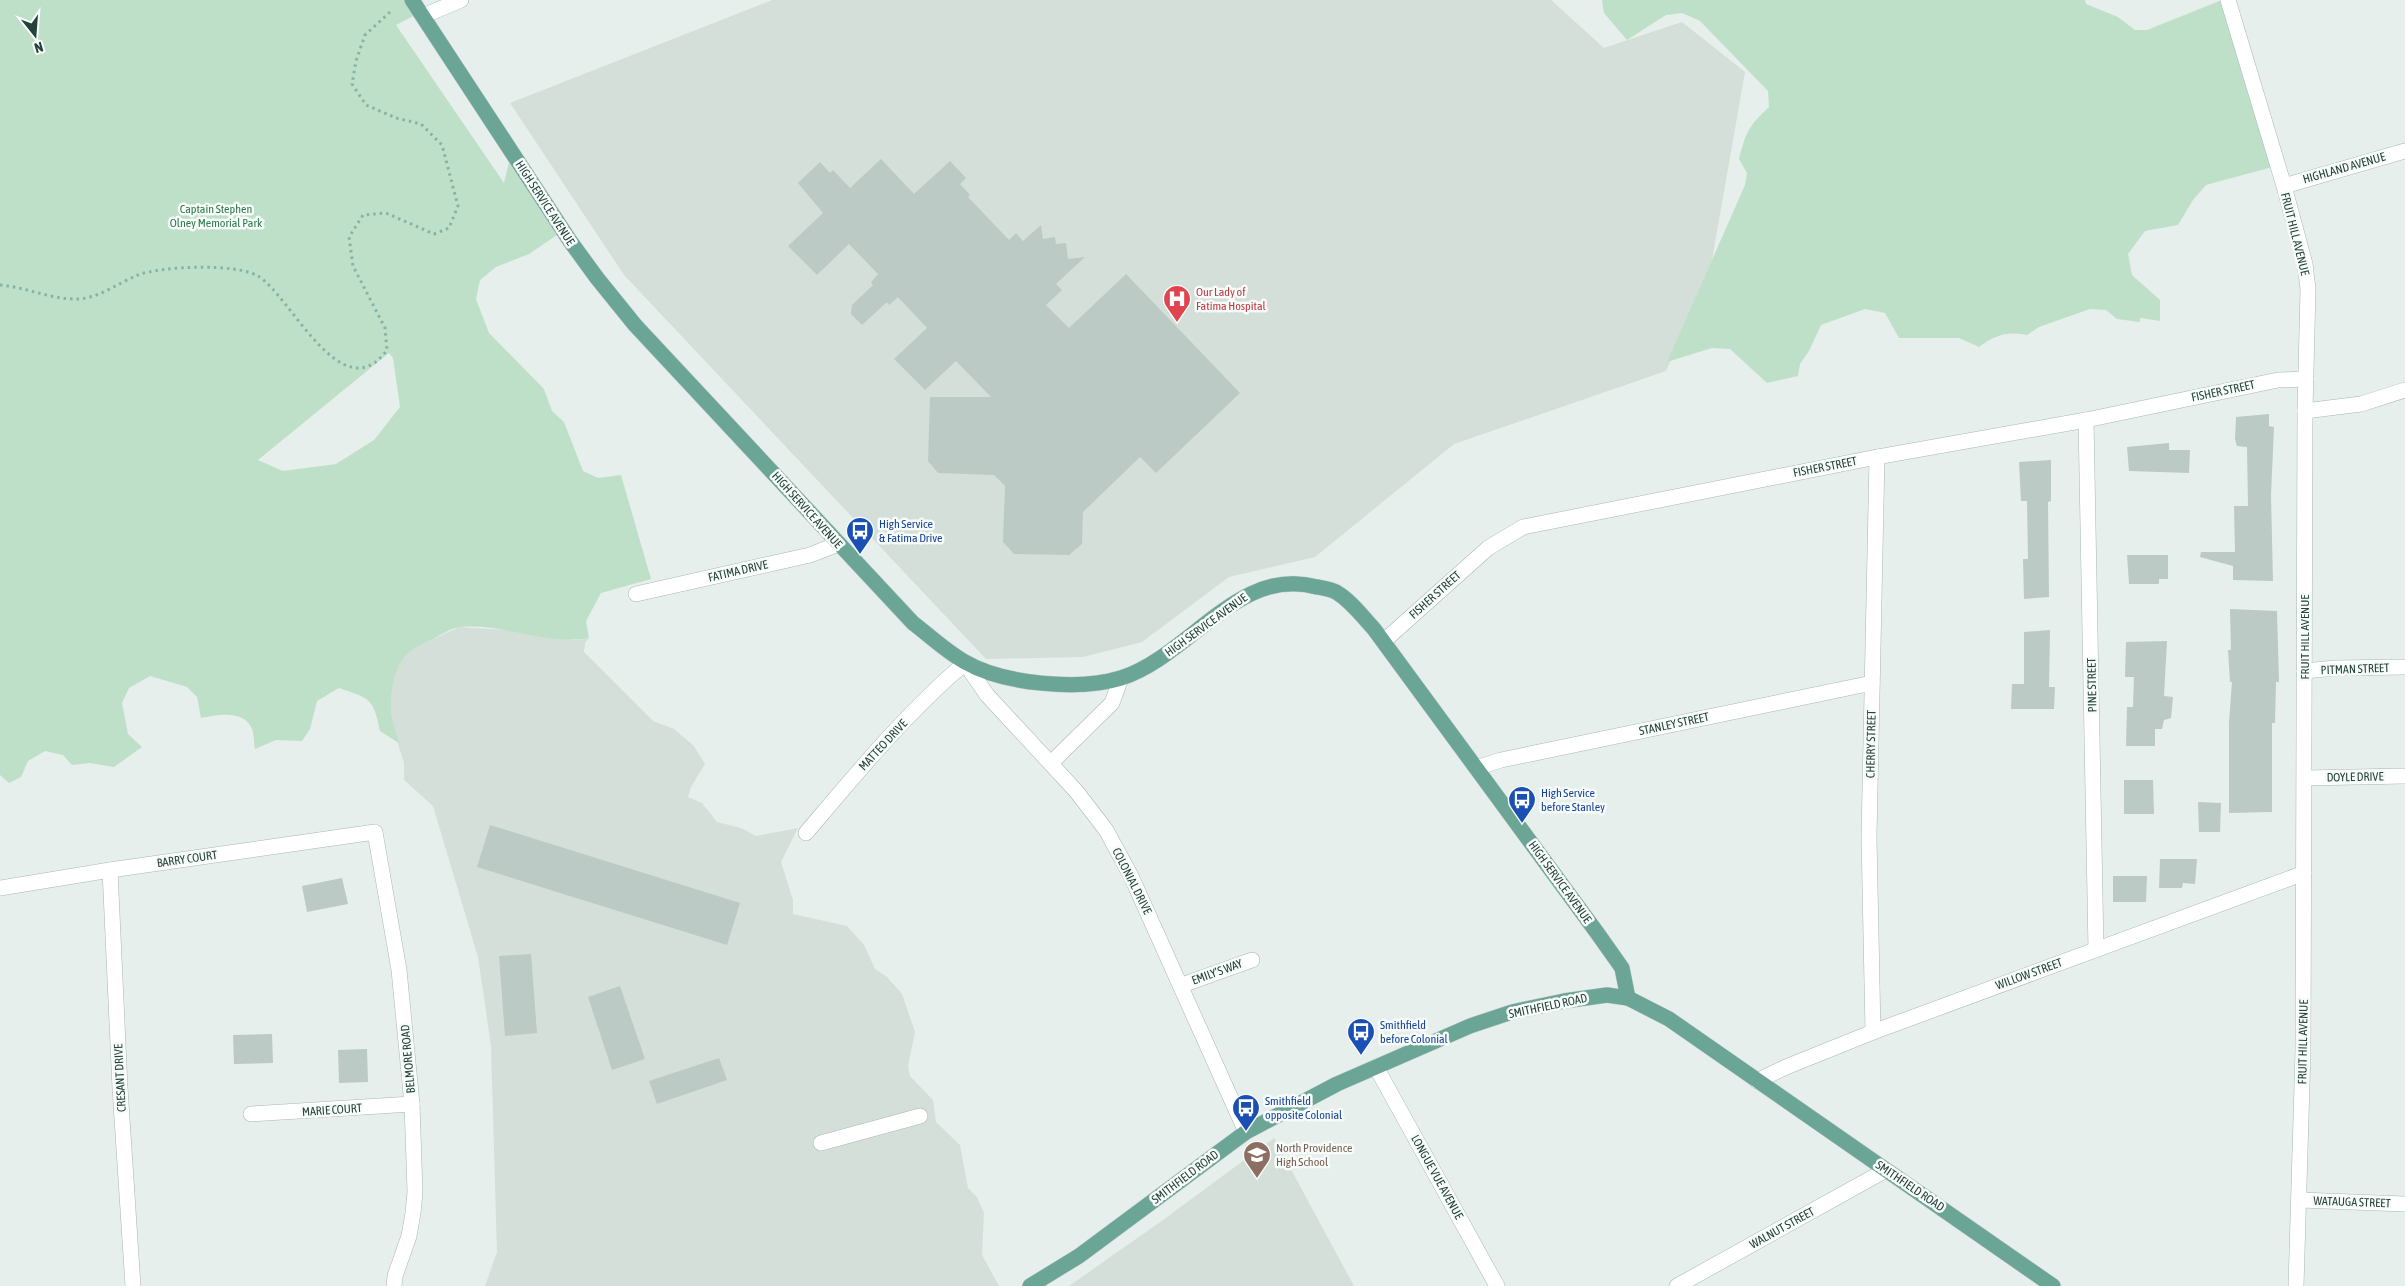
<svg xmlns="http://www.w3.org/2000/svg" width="2405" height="1286" font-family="'Asap Condensed',sans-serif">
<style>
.built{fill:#d4dfda}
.green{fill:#bfe0c8;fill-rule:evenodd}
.building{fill:#bbcac4}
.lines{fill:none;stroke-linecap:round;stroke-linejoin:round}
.minor-casing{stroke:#a8b8b2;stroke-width:16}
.major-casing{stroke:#c2cac8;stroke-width:16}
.path{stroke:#86b3a5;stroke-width:3;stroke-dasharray:2.5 4;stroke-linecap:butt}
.minor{stroke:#fff;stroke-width:15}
.major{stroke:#6aa596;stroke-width:15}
.labels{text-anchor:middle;stroke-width:5;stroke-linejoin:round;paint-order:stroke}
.street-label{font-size:12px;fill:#24423a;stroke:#f7fbf9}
.park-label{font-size:12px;fill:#2d7a4b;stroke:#f7fbf9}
.health-label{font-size:12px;fill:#be3a42;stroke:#f7fbf9;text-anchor:start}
.transit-label{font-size:12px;fill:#164399;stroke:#f7fbf9;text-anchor:start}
.education-label{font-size:12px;fill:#785e54;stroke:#f7fbf9;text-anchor:start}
</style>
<rect width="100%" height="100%" fill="#e6efeb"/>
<g class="built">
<path d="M772 0H1551L1604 48 1682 22 1745 72 1712 260 1666 371 1454 444 1315 557 1229 577 1142 642 1083 657 986 659 624 275 510 103Z"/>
<path d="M459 627 506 630 548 638 577 640 589 638 585 643 584 652 653 721 674 729 694 746 705 764 691 787 688 797 702 803 717 822 741 828 756 836 798 828 781 862 793 900V914L847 926 864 945 875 969 887 977 902 994 915 1032 908 1066 910 1076 933 1100 936 1122 960 1145 968 1188 977 1197 984 1213 982 1255 999 1286H485L497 1252 491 1046 478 957 433 806 404 780V763L392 725 390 687 402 657 416 647Z"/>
<path d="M1274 1138 1354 1286H1069L1163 1220Z"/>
</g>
<g class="green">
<path d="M0 0H415L421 12 396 25 504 183 512 150 563 231 529 254 496 267 480 280 476 299 489 333 544 389 552 411 564 422 583 471 598 478 621 475 651 579 601 593 586 621 589 638C546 646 504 623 460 627 450 628 438 637 429 641 412 649 404 653 397 670 387 695 390 720 400 744L380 731C373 697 370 699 339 688L317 701 310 729 302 741 276 740 255 749C254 743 254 734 252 729 244 709 217 715 201 718L197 697 187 687 150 676 129 688 122 703 128 734 142 747 114 767 90 763 72 765 63 755 45 751 28 761 21 777 9 783 0 775ZM389 353 393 358 400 407 374 440 336 464 283 471 258 460Z"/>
<path d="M1602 0H2085L2086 4 2118 17 2135 30H2147L2222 0 2276 166 2206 185 2193 200 2178 225 2145 231 2128 254 2132 275 2160 300V321L2140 318V322L2117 319 2106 310 2090 309 2039 327 2027 335C2007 331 1995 335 1979 347L1959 338H1899L1885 313 1865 309 1821 325 1809 351 1800 364 1798 376 1767 383 1730 349 1712 348 1667 362 1745 185 1747 173 1739 159C1746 131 1749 126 1769 107L1768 91 1700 21 1682 13 1666 15 1627 40 1604 13Z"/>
</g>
<g class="building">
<path d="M881 159 914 194 950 161 966 178 960 184 970 195 968 197 1009 240 1016 233 1023 241 1041 225 1043 239 1055 237 1056 244 1066 243 1068 259 1085 257 1056 284 1062 290 1046 305 1069 328 1126 274 1240 393 1156 473 1140 457 1083 512 1082 544 1069 555 1014 554 1003 542 1005 486 994 475 938 473 928 461 930 397H991L956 361 925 390 894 359 927 328 898 297 889 305 887 302 862 325 851 314 852 305 873 285 871 282 878 274 849 244 817 275 788 246 823 213 798 183 820 162 830 173 833 170 850 188Z"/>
<path d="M2269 414V426L2274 427 2271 495 2273 581 2233 580V566L2200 557 2201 552H2235L2234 506H2248L2247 447 2237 446 2235 439 2236 417Z"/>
<path d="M2169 443V450H2190L2189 473 2129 471 2127 447Z"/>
<path d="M2051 460V501L2048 502 2049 597 2024 599 2023 559H2028L2027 501H2021L2019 462Z"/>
<path d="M2127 555H2168V579H2159V584H2129Z"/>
<path d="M2230 609 2277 611 2279 682H2276L2275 723H2272V812L2229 813V722L2232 682H2230L2228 650H2231Z"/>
<path d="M2050 630 2049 687H2055L2054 709H2011L2012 684H2024V632Z"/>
<path d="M2167 641 2164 696 2173 697 2171 718 2164 720 2162 729H2155V746H2126L2127 707H2133L2134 677H2125L2126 642Z"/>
<path d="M2124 780H2153L2154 814H2124Z"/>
<path d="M2198 802 2221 803 2220 832H2199Z"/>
<path d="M490 825 740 903 727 945 477 867Z"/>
<path d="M2160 859H2197L2195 884 2183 883 2182 888H2159Z"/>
<path d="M2113 876H2147L2146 902H2113Z"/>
<path d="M342 878 348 904 307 912 302 886Z"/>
<path d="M531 954 537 1033 505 1036 499 956Z"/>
<path d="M620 986 645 1059 612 1070 588 997Z"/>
<path d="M272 1034 273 1063 234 1064 233 1035Z"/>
<path d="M367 1049 368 1082 339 1083 338 1050Z"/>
<path d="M719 1058 727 1080 657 1104 649 1081Z"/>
</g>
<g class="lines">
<defs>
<g id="minor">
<path d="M2228 0 2284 186 2305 264 2308 289 2305 411 2303 1051 2296 1286"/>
<path d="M423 16 461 0"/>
<path d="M2284 186 2405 151"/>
<path d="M2305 411 2361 404 2405 390"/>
<path d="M2086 420 2096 950"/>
<path d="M636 594 810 555 838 544"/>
<path d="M1384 641 1488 548 1523 527 1877 457 2086 420 2278 380 2306 379"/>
<path d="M2304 671 2336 668 2405 667"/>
<path d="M1051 763 1112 703 1121 678"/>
<path d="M1476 768 1501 760 1872 683"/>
<path d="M2305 778 2405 776"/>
<path d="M806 833C856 774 906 713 965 663L987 695 1076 791 1106 830 1131 876 1246 1132"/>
<path d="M110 870 120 1088 133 1286"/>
<path d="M0 888 110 870 375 832 399 970 412 1104 415 1192 413 1213 409 1236 395 1276 394 1286"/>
<path d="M1182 985 1252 960"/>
<path d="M1873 1032 1869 837 1877 457"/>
<path d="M1376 1067 1497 1286"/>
<path d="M1757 1081 1786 1067 1873 1032 2304 873"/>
<path d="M251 1114 412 1104"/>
<path d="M821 1143 920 1116"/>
<path d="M2300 1200 2405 1204"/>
<path d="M1677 1286 1886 1170"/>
</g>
<g id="major">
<path d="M412 0 570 241 597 278 635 325 913 623C930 636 947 652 965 662 1003 684 1079 691 1121 678 1190 656 1239 565 1317 587 1323 588 1330 589 1336 592 1350 600 1363 617 1374 629L1598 934 1622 968 1628 998"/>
<path d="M1030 1286 1079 1256 1246 1132 1337 1084 1470 1026 1512 1012 1564 1001 1607 995 1628 998 1669 1019 2053 1286"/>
</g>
</defs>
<use href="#minor" class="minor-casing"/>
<use href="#major" class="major-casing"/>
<path class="path" d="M0 285C25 287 50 299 75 299 96 300 118 283 138 275 161 266 236 263 258 276 291 296 342 412 387 350L385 328 353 266 349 237 363 215 386 213 434 234 449 228 458 206 442 145 421 124 396 118 366 105 352 84 356 61 365 35 390 12"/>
<use href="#minor" class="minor"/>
<use href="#major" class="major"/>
</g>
<defs>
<symbol id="hospital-pin" viewBox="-11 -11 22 30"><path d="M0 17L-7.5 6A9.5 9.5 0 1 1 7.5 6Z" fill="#e0444e" stroke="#f7fbf9"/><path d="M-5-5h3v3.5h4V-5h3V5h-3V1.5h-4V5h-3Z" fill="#fff"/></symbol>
<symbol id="bus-pin" viewBox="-11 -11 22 30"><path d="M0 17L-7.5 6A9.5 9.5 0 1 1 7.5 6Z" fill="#1a4fb4" stroke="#f7fbf9"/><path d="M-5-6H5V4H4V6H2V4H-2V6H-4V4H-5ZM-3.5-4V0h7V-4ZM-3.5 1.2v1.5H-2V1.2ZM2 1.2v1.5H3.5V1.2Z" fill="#fff"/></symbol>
<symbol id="school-pin" viewBox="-11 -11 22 30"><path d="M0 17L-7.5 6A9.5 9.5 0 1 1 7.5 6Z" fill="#8d6e63" stroke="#f7fbf9"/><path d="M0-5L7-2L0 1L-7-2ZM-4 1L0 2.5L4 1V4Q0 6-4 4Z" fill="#fff"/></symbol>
</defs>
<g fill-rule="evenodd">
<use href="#hospital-pin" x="1161" y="283" width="32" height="43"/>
<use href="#bus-pin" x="844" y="515" width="32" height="43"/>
<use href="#bus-pin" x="1506" y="784" width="32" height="43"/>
<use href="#bus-pin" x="1345" y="1016" width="32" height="43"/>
<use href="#bus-pin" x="1230" y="1092" width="32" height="43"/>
<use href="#school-pin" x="1241" y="1139" width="32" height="43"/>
</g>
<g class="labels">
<g class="street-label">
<text transform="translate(2344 168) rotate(-16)" y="4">HIGHLAND AVENUE</text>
<text transform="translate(545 203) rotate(57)" y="4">HIGH SERVICE AVENUE</text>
<text transform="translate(2295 234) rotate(76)" y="4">FRUIT HILL AVENUE</text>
<text transform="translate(2223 391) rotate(-12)" y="4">FISHER STREET</text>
<text transform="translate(1825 467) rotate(-11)" y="4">FISHER STREET</text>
<text transform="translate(807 510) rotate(48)" y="4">HIGH SERVICE AVENUE</text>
<text transform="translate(738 571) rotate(-13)" y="4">FATIMA DRIVE</text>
<text transform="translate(1435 595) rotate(-42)" y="4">FISHER STREET</text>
<text transform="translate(1206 625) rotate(-36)" y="4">HIGH SERVICE AVENUE</text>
<text transform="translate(2305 637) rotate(-90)" y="4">FRUIT HILL AVENUE</text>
<text transform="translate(2355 669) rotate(-2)" y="4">PITMAN STREET</text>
<text transform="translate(2092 685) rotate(-91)" y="4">PINE STREET</text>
<text transform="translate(1674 724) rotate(-12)" y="4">STANLEY STREET</text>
<text transform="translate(1871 744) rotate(-89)" y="4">CHERRY STREET</text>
<text transform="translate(883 745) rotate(-47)" y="4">MATTEO DRIVE</text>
<text transform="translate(2355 777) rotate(-1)" y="4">DOYLE DRIVE</text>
<text transform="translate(187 859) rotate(-8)" y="4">BARRY COURT</text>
<text transform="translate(1132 881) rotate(63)" y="4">COLONIAL DRIVE</text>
<text transform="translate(1560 882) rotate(54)" y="4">HIGH SERVICE AVENUE</text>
<text transform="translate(1217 972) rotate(-20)" y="4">EMILY’S WAY</text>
<text transform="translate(2029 974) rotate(-20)" y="4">WILLOW STREET</text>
<text transform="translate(1548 1006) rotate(-12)" y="4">SMITHFIELD ROAD</text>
<text transform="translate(2303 1042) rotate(-89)" y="4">FRUIT HILL AVENUE</text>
<text transform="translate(408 1059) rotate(-95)" y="4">BELMORE ROAD</text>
<text transform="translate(120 1078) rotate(-93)" y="4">CRESANT DRIVE</text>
<text transform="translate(332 1110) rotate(-4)" y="4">MARIE COURT</text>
<text transform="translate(1185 1177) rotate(-37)" y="4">SMITHFIELD ROAD</text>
<text transform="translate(1437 1177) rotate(61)" y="4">LONGUE VUE AVENUE</text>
<text transform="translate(1910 1186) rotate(34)" y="4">SMITHFIELD ROAD</text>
<text transform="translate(2352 1202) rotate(2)" y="4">WATAUGA STREET</text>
<text transform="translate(1782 1228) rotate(-29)" y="4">WALNUT STREET</text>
</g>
<g class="park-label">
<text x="216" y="213">Captain Stephen<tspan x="216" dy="14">Olney Memorial Park</tspan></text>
</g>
<g class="health-label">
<text x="1196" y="296">Our Lady of<tspan x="1196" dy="14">Fatima Hospital</tspan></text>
</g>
<g class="transit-label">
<text x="879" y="528">High Service<tspan x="879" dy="14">&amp; Fatima Drive</tspan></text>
<text x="1541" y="797">High Service<tspan x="1541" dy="14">before Stanley</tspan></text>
<text x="1380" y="1029">Smithfield<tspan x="1380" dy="14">before Colonial</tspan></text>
<text x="1265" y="1105">Smithfield<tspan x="1265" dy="14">opposite Colonial</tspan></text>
</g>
<g class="education-label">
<text x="1276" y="1152">North Providence<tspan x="1276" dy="14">High School</tspan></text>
</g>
</g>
<g transform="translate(35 35) rotate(163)" stroke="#f7fbf9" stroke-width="4" paint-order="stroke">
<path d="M0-4L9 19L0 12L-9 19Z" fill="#24423a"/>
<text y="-8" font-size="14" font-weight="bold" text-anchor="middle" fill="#24423a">N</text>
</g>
</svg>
